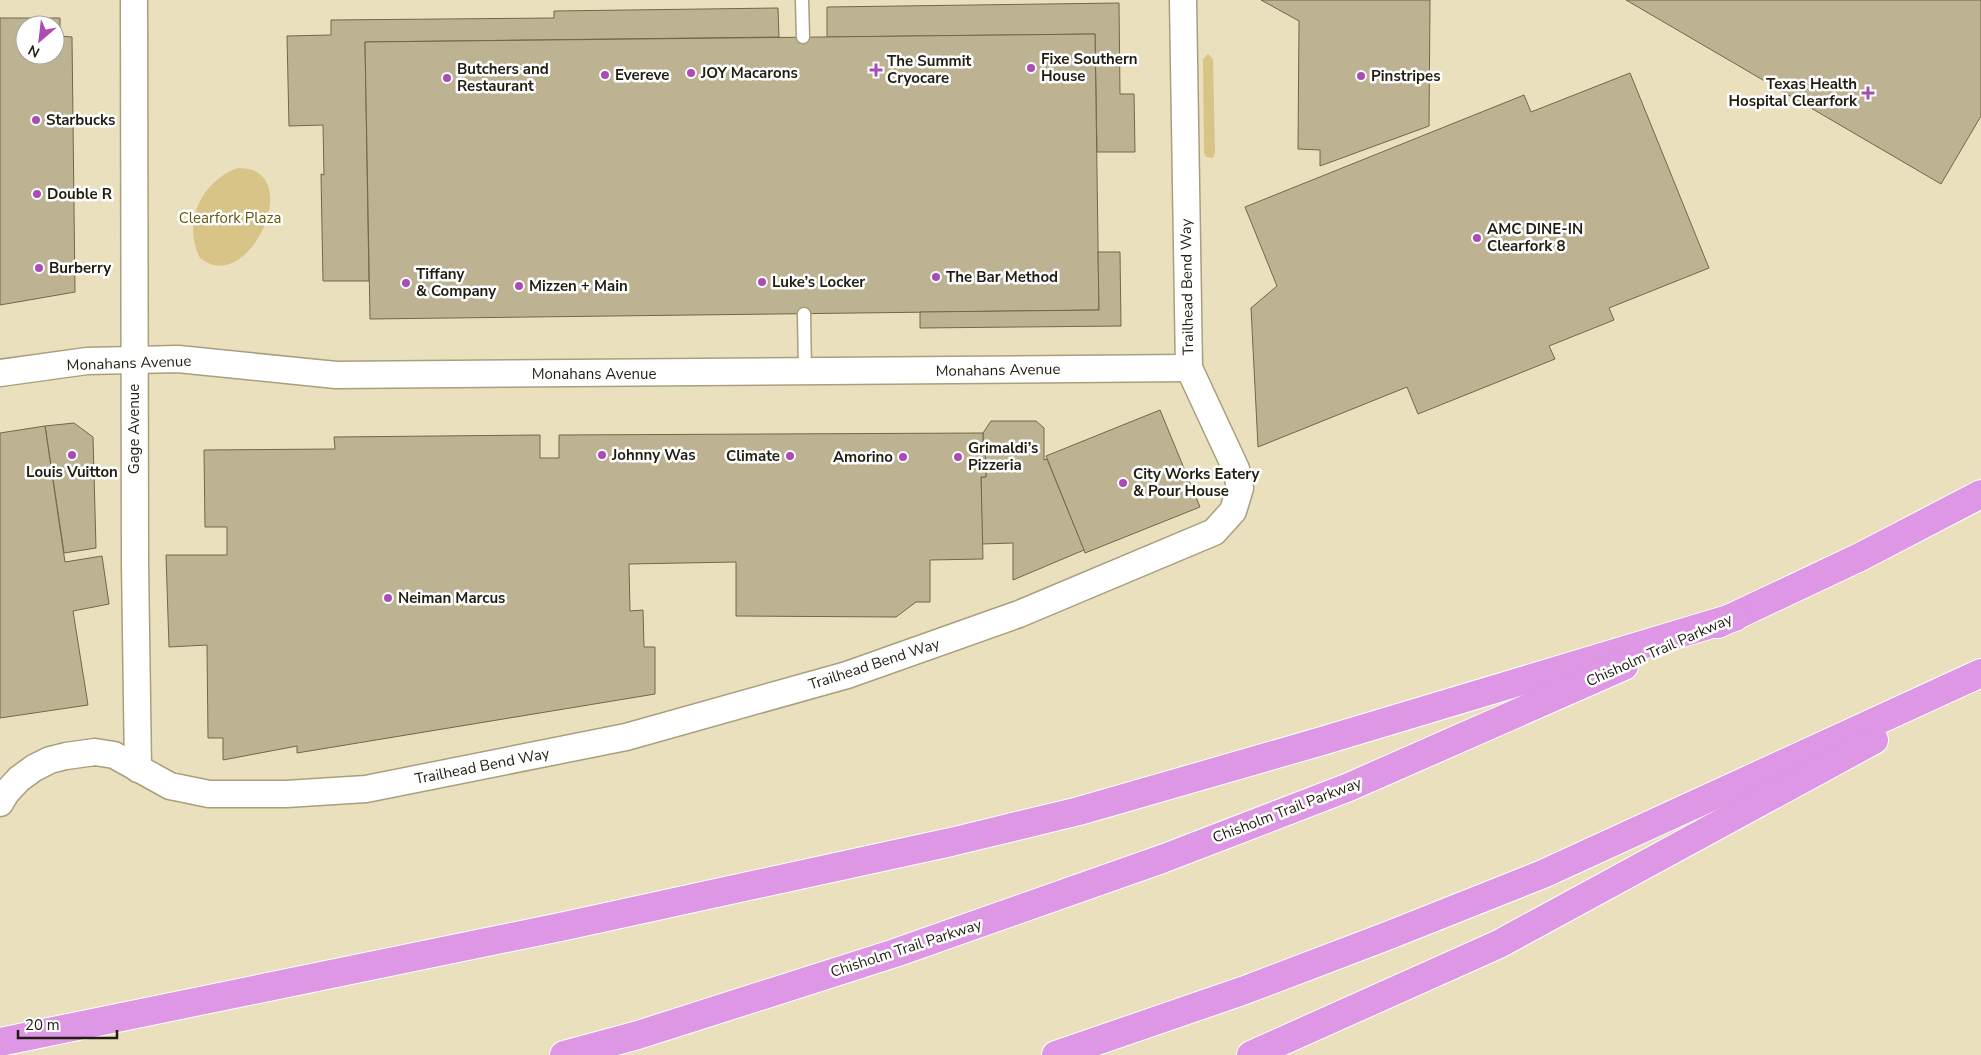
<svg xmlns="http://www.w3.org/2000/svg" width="1981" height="1055" font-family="'Nunito Sans',sans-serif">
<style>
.green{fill:#d7c486}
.building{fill:#bdb392;stroke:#716849;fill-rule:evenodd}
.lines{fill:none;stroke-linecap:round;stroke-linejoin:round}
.service-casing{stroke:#a89f7e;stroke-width:15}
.minor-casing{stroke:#a89f7e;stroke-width:29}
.motorway-casing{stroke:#fff;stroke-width:30}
.service{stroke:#fff;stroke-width:12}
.minor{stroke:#fff;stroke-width:26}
.motorway{stroke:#de97e4;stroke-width:28}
.poi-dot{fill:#ab4bb4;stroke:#fff;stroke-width:2}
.labels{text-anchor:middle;stroke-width:5;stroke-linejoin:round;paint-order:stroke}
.poi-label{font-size:15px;font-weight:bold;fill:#211d11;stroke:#fff;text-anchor:start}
.park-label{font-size:15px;fill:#68560d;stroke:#fff}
.street-label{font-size:15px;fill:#211d11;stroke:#fff}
</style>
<rect width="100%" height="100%" fill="#eae0be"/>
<g class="green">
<path d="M1208 54 1213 59 1215 153 1213 158 1206 157 1204 153 1203 59Z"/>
<path d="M238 168C302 167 258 275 214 265 209 264 204 261 200 258 182 223 201 181 238 168Z"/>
</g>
<g class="building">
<path d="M1261 0H1430L1429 126 1320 166V150L1298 149 1299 21Z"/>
<path d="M1626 0H1981V116L1941 184Z"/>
<path d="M1119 3 1120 94H1134L1135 152H1097L1095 34 827 37V7Z"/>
<path d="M778 8 779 37 365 42 369 281H323L321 174 324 175 323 125 289 126 287 36 331 35V20L554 18V11Z"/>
<path d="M0 18H60V36L72 37 75 292 0 305ZM25 25H55V55H25Z"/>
<path d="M1095 34 1099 310 370 319 365 42Z"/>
<path d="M1630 73 1709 268 1609 308 1614 320 1549 346 1555 359 1418 414 1407 387 1258 447 1251 308 1277 286 1245 207 1524 95 1531 112Z"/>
<path d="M1098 252H1120L1121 326 920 328V312L1099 310Z"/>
<path d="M1160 410 1200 507 1085 553 1046 456Z"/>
<path d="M991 421H1036L1044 428V460L1047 459 1084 550 1013 580V543L982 544 981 477H986L985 447H983V433Z"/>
<path d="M74 423 93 437 96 548 64 553 45 426Z"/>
<path d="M45 426 65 562 102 556 109 604 73 611 88 705 0 718V433Z"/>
<path d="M983 433V447H985L986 477H981L983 559 930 560V602H916L896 617 736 616V562L629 564 630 611 643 610 644 647H655V694L297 753V746L223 760V738H208L207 645 169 647 166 555H227V527H205L204 450 335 449 334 437 540 435V458H559V435Z"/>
</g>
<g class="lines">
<defs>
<g id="service">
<path d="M802 0 803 37"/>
<path d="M804 314 805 372"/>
</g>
<g id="minor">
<path d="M134 0 135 562 138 769"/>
<path d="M0 373 87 361 178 359 336 375 1189 368"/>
<path d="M0 803 6 793 19 779 34 768 50 760 66 756 95 752 114 755 170 786 209 794H286L366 789 626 737 847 675 1019 614 1214 532 1233 511 1240 488 1236 469 1189 368 1183 0"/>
</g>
<g id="motorway">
<path d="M1718 624 1860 557 1981 494"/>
<path d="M0 1042 565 926 951 842 1079 811 1322 741 1735 617"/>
<path d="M564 1055 638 1035 895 953 1162 859 1349 787 1624 666"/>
<path d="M1056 1055 1245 990 1387 936 1543 874 1981 673"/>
<path d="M1251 1055 1499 944 1874 740"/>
</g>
</defs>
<use href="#service" class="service-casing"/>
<use href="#minor" class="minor-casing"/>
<use href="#motorway" class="motorway-casing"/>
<use href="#service" class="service"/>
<use href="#minor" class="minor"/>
<use href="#motorway" class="motorway"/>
</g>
<g class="poi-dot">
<circle cx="1031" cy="68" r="5"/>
<path d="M873.5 62.5h5v5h5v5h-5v5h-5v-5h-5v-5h5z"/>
<circle cx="691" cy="73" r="5"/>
<circle cx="605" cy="75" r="5"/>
<circle cx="1361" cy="76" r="5"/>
<circle cx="447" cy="78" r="5"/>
<path d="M1865.5 85.5h5v5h5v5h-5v5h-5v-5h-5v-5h5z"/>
<circle cx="36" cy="120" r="5"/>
<circle cx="37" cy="194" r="5"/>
<circle cx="1477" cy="238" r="5"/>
<circle cx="39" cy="268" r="5"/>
<circle cx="936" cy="277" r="5"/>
<circle cx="762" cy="282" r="5"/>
<circle cx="406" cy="283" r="5"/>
<circle cx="519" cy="286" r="5"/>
<circle cx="72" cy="455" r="5"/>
<circle cx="602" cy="455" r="5"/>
<circle cx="790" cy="456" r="5"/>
<circle cx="903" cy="457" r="5"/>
<circle cx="958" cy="457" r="5"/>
<circle cx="1123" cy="483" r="5"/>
<circle cx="388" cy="598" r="5"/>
</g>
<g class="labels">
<g class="poi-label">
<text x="1041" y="64">Fixe Southern<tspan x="1041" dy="17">House</tspan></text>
<text x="887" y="66">The Summit<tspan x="887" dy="17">Cryocare</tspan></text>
<text x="457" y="74">Butchers and<tspan x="457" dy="17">Restaurant</tspan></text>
<text x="701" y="78">JOY Macarons</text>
<text x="615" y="80">Evereve</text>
<text x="1371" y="81">Pinstripes</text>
<text x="1857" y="89" text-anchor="end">Texas Health<tspan x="1857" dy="17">Hospital Clearfork</tspan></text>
<text x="46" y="125">Starbucks</text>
<text x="47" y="199">Double R</text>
<text x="1487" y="234">AMC DINE-IN<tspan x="1487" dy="17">Clearfork 8</tspan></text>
<text x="49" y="273">Burberry</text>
<text x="416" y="279">Tiffany<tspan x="416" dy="17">&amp; Company</tspan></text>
<text x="946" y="282">The Bar Method</text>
<text x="772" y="287">Luke’s Locker</text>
<text x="529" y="291">Mizzen + Main</text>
<text x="968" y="453">Grimaldi’s<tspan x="968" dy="17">Pizzeria</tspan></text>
<text x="612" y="460">Johnny Was</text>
<text x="780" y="461" text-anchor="end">Climate</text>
<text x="893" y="462" text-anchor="end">Amorino</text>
<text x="72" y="477" text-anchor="middle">Louis Vuitton</text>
<text x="1133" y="479">City Works Eatery<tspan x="1133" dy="17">&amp; Pour House</tspan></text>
<text x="398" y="603">Neiman Marcus</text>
</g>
<g class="park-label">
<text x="230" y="223">Clearfork Plaza</text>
</g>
<g class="street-label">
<text transform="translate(1187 287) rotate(-91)" y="5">Trailhead Bend Way</text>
<text transform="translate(129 363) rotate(-2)" y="5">Monahans Avenue</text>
<text transform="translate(998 370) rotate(-1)" y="5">Monahans Avenue</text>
<text x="594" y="379">Monahans Avenue</text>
<text transform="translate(134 429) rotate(-90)" y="5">Gage Avenue</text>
<text transform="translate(1659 650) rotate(-24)" y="5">Chisholm Trail Parkway</text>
<text transform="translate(874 664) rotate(-18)" y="5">Trailhead Bend Way</text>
<text transform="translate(482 766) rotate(-11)" y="5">Trailhead Bend Way</text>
<text transform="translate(1287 810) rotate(-21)" y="5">Chisholm Trail Parkway</text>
<text transform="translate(906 948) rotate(-18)" y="5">Chisholm Trail Parkway</text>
</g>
</g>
<g transform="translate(40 40) rotate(208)"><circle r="24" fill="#ffffff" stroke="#a6a5a0"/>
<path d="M0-4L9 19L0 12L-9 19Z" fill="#ab4bb4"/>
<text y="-8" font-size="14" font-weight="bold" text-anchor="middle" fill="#211d11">N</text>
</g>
<path d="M18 1030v8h99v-8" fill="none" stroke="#211d11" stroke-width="2.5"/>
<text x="25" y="1030" font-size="15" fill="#211d11" stroke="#ffffff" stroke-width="4" paint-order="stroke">20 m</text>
</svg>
